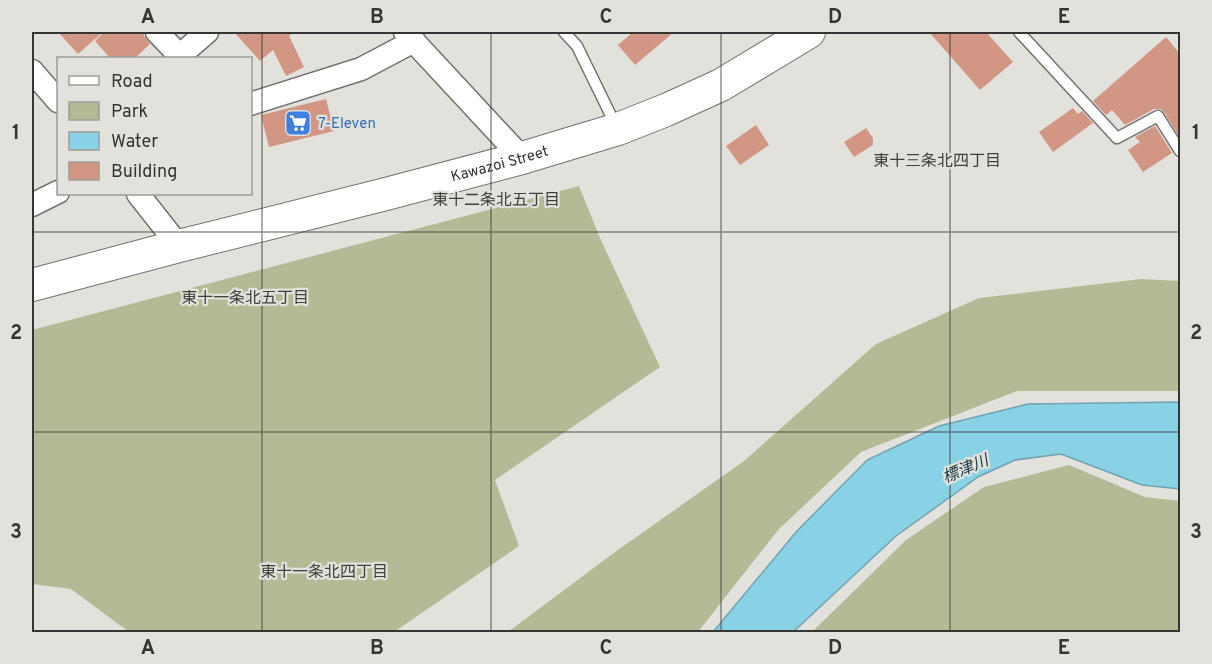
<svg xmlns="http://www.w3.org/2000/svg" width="1212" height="664" font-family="Overpass,'Noto Sans JP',sans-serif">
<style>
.green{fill:#b5ba96}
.water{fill:#89d1e5;stroke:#70a2b0;stroke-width:1.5}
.building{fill:#d29684}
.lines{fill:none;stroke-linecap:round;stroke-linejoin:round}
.lane-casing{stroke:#73726e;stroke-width:13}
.street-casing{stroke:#73726e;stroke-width:25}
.secondary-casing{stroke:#73726e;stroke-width:34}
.lane{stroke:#fff;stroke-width:10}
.street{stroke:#fff;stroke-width:22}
.secondary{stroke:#fff;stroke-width:32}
.grid{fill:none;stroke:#353533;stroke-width:1.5;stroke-opacity:0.55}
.labels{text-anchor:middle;stroke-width:4.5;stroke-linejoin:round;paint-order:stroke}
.shop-label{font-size:15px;fill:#366cbe;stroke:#e3e1dc;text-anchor:start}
.street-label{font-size:15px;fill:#353533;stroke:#e3e1dc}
.neighbourhood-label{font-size:16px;fill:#41403b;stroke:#e3e1dc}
.water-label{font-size:16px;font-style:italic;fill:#143740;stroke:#e3e1dc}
.neatline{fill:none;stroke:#353533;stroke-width:2}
.grid-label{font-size:20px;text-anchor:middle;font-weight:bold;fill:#353533}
</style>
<rect width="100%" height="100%" fill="#e3e1dc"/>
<g class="green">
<path d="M579 186 600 238 660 367 495 480 519 546 394 632H129L71 589 32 584V330Z"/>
<path d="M1141 279 1180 281V391H1017L861 452 778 530 698 632H508L615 552 744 461 876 344 979 298Z"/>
<path d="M1069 465 1145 497 1180 501V632H812L906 540 984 487Z"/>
</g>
<path class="water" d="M1180 402V489L1142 485 1061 454 1015 460 978 477 896 536 793 632H713L797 531 867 460 939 426 1028 404Z"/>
<g class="building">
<path d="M58 32H103L78 54Z"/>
<path d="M104 32H144V36L150 44 135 58H110L95 41Z"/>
<path d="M234 32H294L289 36 304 67 286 76 273 50 260 61Z"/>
<path d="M633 32H674L635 65 618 45Z"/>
<path d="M929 32H986L1013 62 980 90Z"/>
<path d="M1166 37 1180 54V138L1164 112 1161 109H1154L1125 125 1112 110 1106 115 1093 101Z"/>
<path d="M326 99 334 131 269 147 261 115Z"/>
<path d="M1073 108 1078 114 1082 111 1093 123 1053 152 1039 132Z"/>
<path d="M756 125 769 145 740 165 726 146Z"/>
<path d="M1155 126 1172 153 1143 172 1128 150 1140 142 1135 137Z"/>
<path d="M866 128 873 138V145L854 157 844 142Z"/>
</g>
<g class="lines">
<defs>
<g id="lane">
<path d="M564 32 577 46 617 128"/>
<path d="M1019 32 1117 138 1158 116 1180 151"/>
</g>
<g id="street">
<path d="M157 32 180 56"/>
<path d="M405 32 522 158"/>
<path d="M177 58 207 32"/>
<path d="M32 71 58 101"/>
<path d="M250 104 361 69 414 41"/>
<path d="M138 194 179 246"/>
<path d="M32 205 58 192"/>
</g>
<g id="secondary">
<path id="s1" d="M32 285 179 246 386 194 522 158 618 129 666 110 721 85 809 32"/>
</g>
</defs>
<use href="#lane" class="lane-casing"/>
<use href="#street" class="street-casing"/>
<use href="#secondary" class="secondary-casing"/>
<use href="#lane" class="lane"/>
<use href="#street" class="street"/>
<use href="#secondary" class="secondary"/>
</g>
<path class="grid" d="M262 32V632M491 32V632M721 32V632M950 32V632M32 232H1180M32 432H1180"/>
<defs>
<symbol id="supermarket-square" viewBox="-11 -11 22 22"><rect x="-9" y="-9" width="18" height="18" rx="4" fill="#3f7fe0" stroke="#e3e1dc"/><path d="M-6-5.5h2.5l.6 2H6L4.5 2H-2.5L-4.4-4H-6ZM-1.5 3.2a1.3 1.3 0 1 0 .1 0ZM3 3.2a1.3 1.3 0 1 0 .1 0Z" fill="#fff"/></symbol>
</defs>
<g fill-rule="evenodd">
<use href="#supermarket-square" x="283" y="108" width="30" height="30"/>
</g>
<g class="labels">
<g class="shop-label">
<text x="318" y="128">7-Eleven</text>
</g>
<g class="street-label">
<text dy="5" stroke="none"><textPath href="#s1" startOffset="483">Kawazoi Street</textPath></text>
</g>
<g class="neighbourhood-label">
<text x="937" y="166">東十三条北四丁目</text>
<text x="496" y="205">東十二条北五丁目</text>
<text x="245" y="303">東十一条北五丁目</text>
<text x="324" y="577">東十一条北四丁目</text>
</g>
<g class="water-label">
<text transform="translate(965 468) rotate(-23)" y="6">標津川</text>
</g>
</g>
<rect width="1212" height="664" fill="none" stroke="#e3e1dc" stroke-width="66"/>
<rect x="57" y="57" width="195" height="138" fill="#e3e1dc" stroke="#9d9c98" stroke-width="1.5"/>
<rect x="69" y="76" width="30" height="9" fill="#ffffff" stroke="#9d9c98" stroke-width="1.5"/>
<text x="111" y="87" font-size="18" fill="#353533">Road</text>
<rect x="69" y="102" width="30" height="18" fill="#b5ba96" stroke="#9d9c98" stroke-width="1.5"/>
<text x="111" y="117" font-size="18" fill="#353533">Park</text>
<rect x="69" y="132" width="30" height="18" fill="#89d1e5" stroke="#9d9c98" stroke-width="1.5"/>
<text x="111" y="147" font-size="18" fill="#353533">Water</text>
<rect x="69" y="162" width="30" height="18" fill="#d29684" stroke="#9d9c98" stroke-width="1.5"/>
<text x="111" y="177" font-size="18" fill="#353533">Building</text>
<rect x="33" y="33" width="1146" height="598" class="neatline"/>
<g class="grid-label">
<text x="148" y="23">A</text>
<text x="377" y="23">B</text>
<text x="606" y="23">C</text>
<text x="835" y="23">D</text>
<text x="1064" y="23">E</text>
<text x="16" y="139">1</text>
<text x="1196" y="139">1</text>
<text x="16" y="339">2</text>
<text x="1196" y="339">2</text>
<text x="16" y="538">3</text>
<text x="1196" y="538">3</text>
<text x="148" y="654">A</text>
<text x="377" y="654">B</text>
<text x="606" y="654">C</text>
<text x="835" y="654">D</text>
<text x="1064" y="654">E</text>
</g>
</svg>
